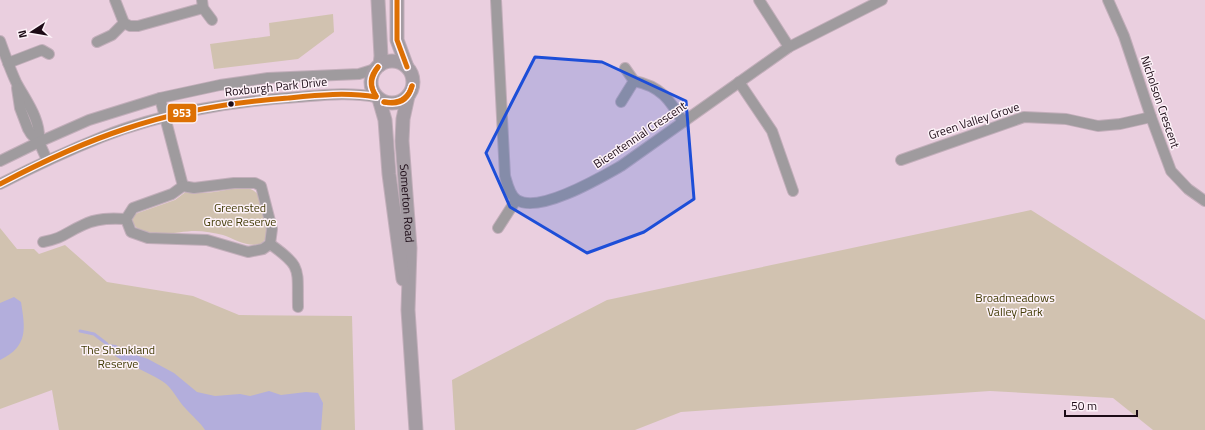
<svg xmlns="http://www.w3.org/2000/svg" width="1205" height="430" font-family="'Titillium Web',sans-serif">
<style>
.green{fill:#d1c2b0}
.water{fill:#b3aedc}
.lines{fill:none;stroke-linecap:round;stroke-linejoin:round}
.stream{stroke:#b3aedc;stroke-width:3}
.minor-casing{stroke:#c2aeba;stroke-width:12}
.major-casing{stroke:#c2aeba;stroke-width:15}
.minor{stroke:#9f9b9e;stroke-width:10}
.major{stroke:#a49ca3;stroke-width:13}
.bus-1-casing{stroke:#fdf2f8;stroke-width:8}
.bus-1{stroke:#dd7003;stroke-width:5}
.marked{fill:#1d4ed8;fill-opacity:0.2;stroke:#1d4ed8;stroke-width:3;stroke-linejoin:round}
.bus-dot{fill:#1c0b16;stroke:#fdf2f8;stroke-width:1.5}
.labels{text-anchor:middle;stroke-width:3;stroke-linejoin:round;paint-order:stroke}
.street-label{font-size:12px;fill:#1c0b16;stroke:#fdf2f8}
.park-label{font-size:12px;fill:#433c07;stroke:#fdf2f8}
.line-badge{stroke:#fdf2f8;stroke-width:1.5}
.badge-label{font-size:11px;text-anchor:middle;font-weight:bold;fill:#fff}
</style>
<rect width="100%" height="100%" fill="#eacfdf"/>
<g class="green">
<path d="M333 14 334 32 298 59 214 69 210 44 270 36 269 23Z"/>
<path d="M243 187C267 190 266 216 268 236L261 244C246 247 237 240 223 235 214 233 204 231 195 231 177 231 140 242 131 220L135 214 175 200 187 191C205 196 224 190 243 187Z"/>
<path d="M1031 210 1205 320V430H1153L1113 398 990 391 681 412 635 430H455L452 380 607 300Z"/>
<path d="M0 228 17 249H34L39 254 65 245 107 282 193 296 239 315 352 316 355 430H59L52 390 0 409Z"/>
</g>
<g class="water">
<path d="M14 297 21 302C25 328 29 346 0 360V303Z"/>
<path d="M107 344 116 345 124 351 148 359 174 373 197 392 215 396 240 394 250 396 269 391 281 395 306 392 318 393 323 403 321 430H205C200 422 192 416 186 409 177 400 173 388 162 381 143 369 121 363 105 348Z"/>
</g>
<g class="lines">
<path class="stream" d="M80 331 94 334 107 344"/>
<defs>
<g id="minor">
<path d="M115 0 124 23 130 26H138L203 8"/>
<path d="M202 0 203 8 212 20"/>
<path d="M496 0 505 176C507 183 510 196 517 200 539 214 600 178 621 166L789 47 882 0"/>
<path d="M759 0 789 47"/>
<path d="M1108 0 1124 36 1151 117 1171 171 1188 189 1205 201"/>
<path d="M0 41C5 55 10 69 16 82 26 101 41 119 39 142"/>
<path d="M97 42 112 35 124 23"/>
<path d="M8 63 42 50 49 54"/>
<path d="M634 81C661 86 670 100 683 122"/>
<path d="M739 82 772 131 793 191"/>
<path d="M17 88 20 108 28 129 31 134 39 142 47 160"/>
<path d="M160 98 183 186"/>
<path d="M621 102 634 81 625 68"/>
<path d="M901 160 1024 117 1066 119 1098 126 1120 124 1151 117"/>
<path d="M0 161 39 142 89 120 160 98 220 85 268 78 359 74 375 69"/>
<path d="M234 183H255L261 186 272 229 270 244 263 249 248 252 207 240 148 238 131 232 126 219 133 208 172 194 183 186 194 188Z"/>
<path d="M0 184C33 167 67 151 102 137 161 113 234 101 298 97 324 95 350 92 376 97"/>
<path d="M498 228 516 200"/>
<path d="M43 242C64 238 65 233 83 225 96 218 111 218 126 219"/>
<path d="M270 244C303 267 297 269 298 307"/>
</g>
<g id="major">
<path d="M378 0 381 56 380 65"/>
<path d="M397 0V40L407 67"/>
<circle cx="392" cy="82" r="21"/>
<path id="s1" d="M408 96 403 119 402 141 410 248 408 310 416 430"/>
<path d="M379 99 385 120 389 174 403 279"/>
</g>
</defs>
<use href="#minor" class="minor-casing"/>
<use href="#major" class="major-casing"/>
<use href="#minor" class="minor"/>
<use href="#major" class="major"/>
<defs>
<g id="bus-1">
<path d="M397 0V40L407 67"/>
<path d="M376 96C369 86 370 76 378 67"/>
<path d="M376 96C369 85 371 77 378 67"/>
<path d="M384 102C397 104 408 100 412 86"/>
<path d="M384 102C398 105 408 101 412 86"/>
<path d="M0 184C40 163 82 143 125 129 177 111 233 102 288 98 318 95 347 92 376 97"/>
</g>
</defs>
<use href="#bus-1" class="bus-1-casing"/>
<use href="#bus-1" class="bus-1"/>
</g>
<path class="marked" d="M535 57 602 62 686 101 694 199 644 232 587 253 510 207 486 153Z"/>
<circle class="bus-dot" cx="231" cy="104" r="3.5"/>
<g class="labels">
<g class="street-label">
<text transform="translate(276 87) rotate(-6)" y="4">Roxburgh Park Drive</text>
<text transform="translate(1160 102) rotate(71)" y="4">Nicholson Crescent</text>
<text transform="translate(974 121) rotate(-18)" y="4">Green Valley Grove</text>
<text transform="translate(640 135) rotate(-34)" y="4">Bicentennial Crescent</text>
<text dy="4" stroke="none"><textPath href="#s1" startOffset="108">Somerton Road</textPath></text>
</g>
<g class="park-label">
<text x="240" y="212">Greensted<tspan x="240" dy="14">Grove Reserve</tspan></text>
<text x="1015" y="302">Broadmeadows<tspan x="1015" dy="14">Valley Park</tspan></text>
<text x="118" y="354">The Shankland<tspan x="118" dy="14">Reserve</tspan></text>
</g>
</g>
<rect class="line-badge" x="167" y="103" width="30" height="20" rx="4" fill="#dd7003"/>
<g class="badge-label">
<text x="182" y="117">953</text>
</g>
<g transform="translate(32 32) rotate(258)" stroke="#fdf2f8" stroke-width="3" paint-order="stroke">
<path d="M0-3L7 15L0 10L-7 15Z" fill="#1c0b16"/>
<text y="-6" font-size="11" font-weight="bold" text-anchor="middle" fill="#1c0b16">N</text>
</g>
<path d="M1065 410v6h72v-6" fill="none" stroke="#1c0b16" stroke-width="2"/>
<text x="1071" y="410" font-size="12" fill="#1c0b16" stroke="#fdf2f8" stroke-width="3" paint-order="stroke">50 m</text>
</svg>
